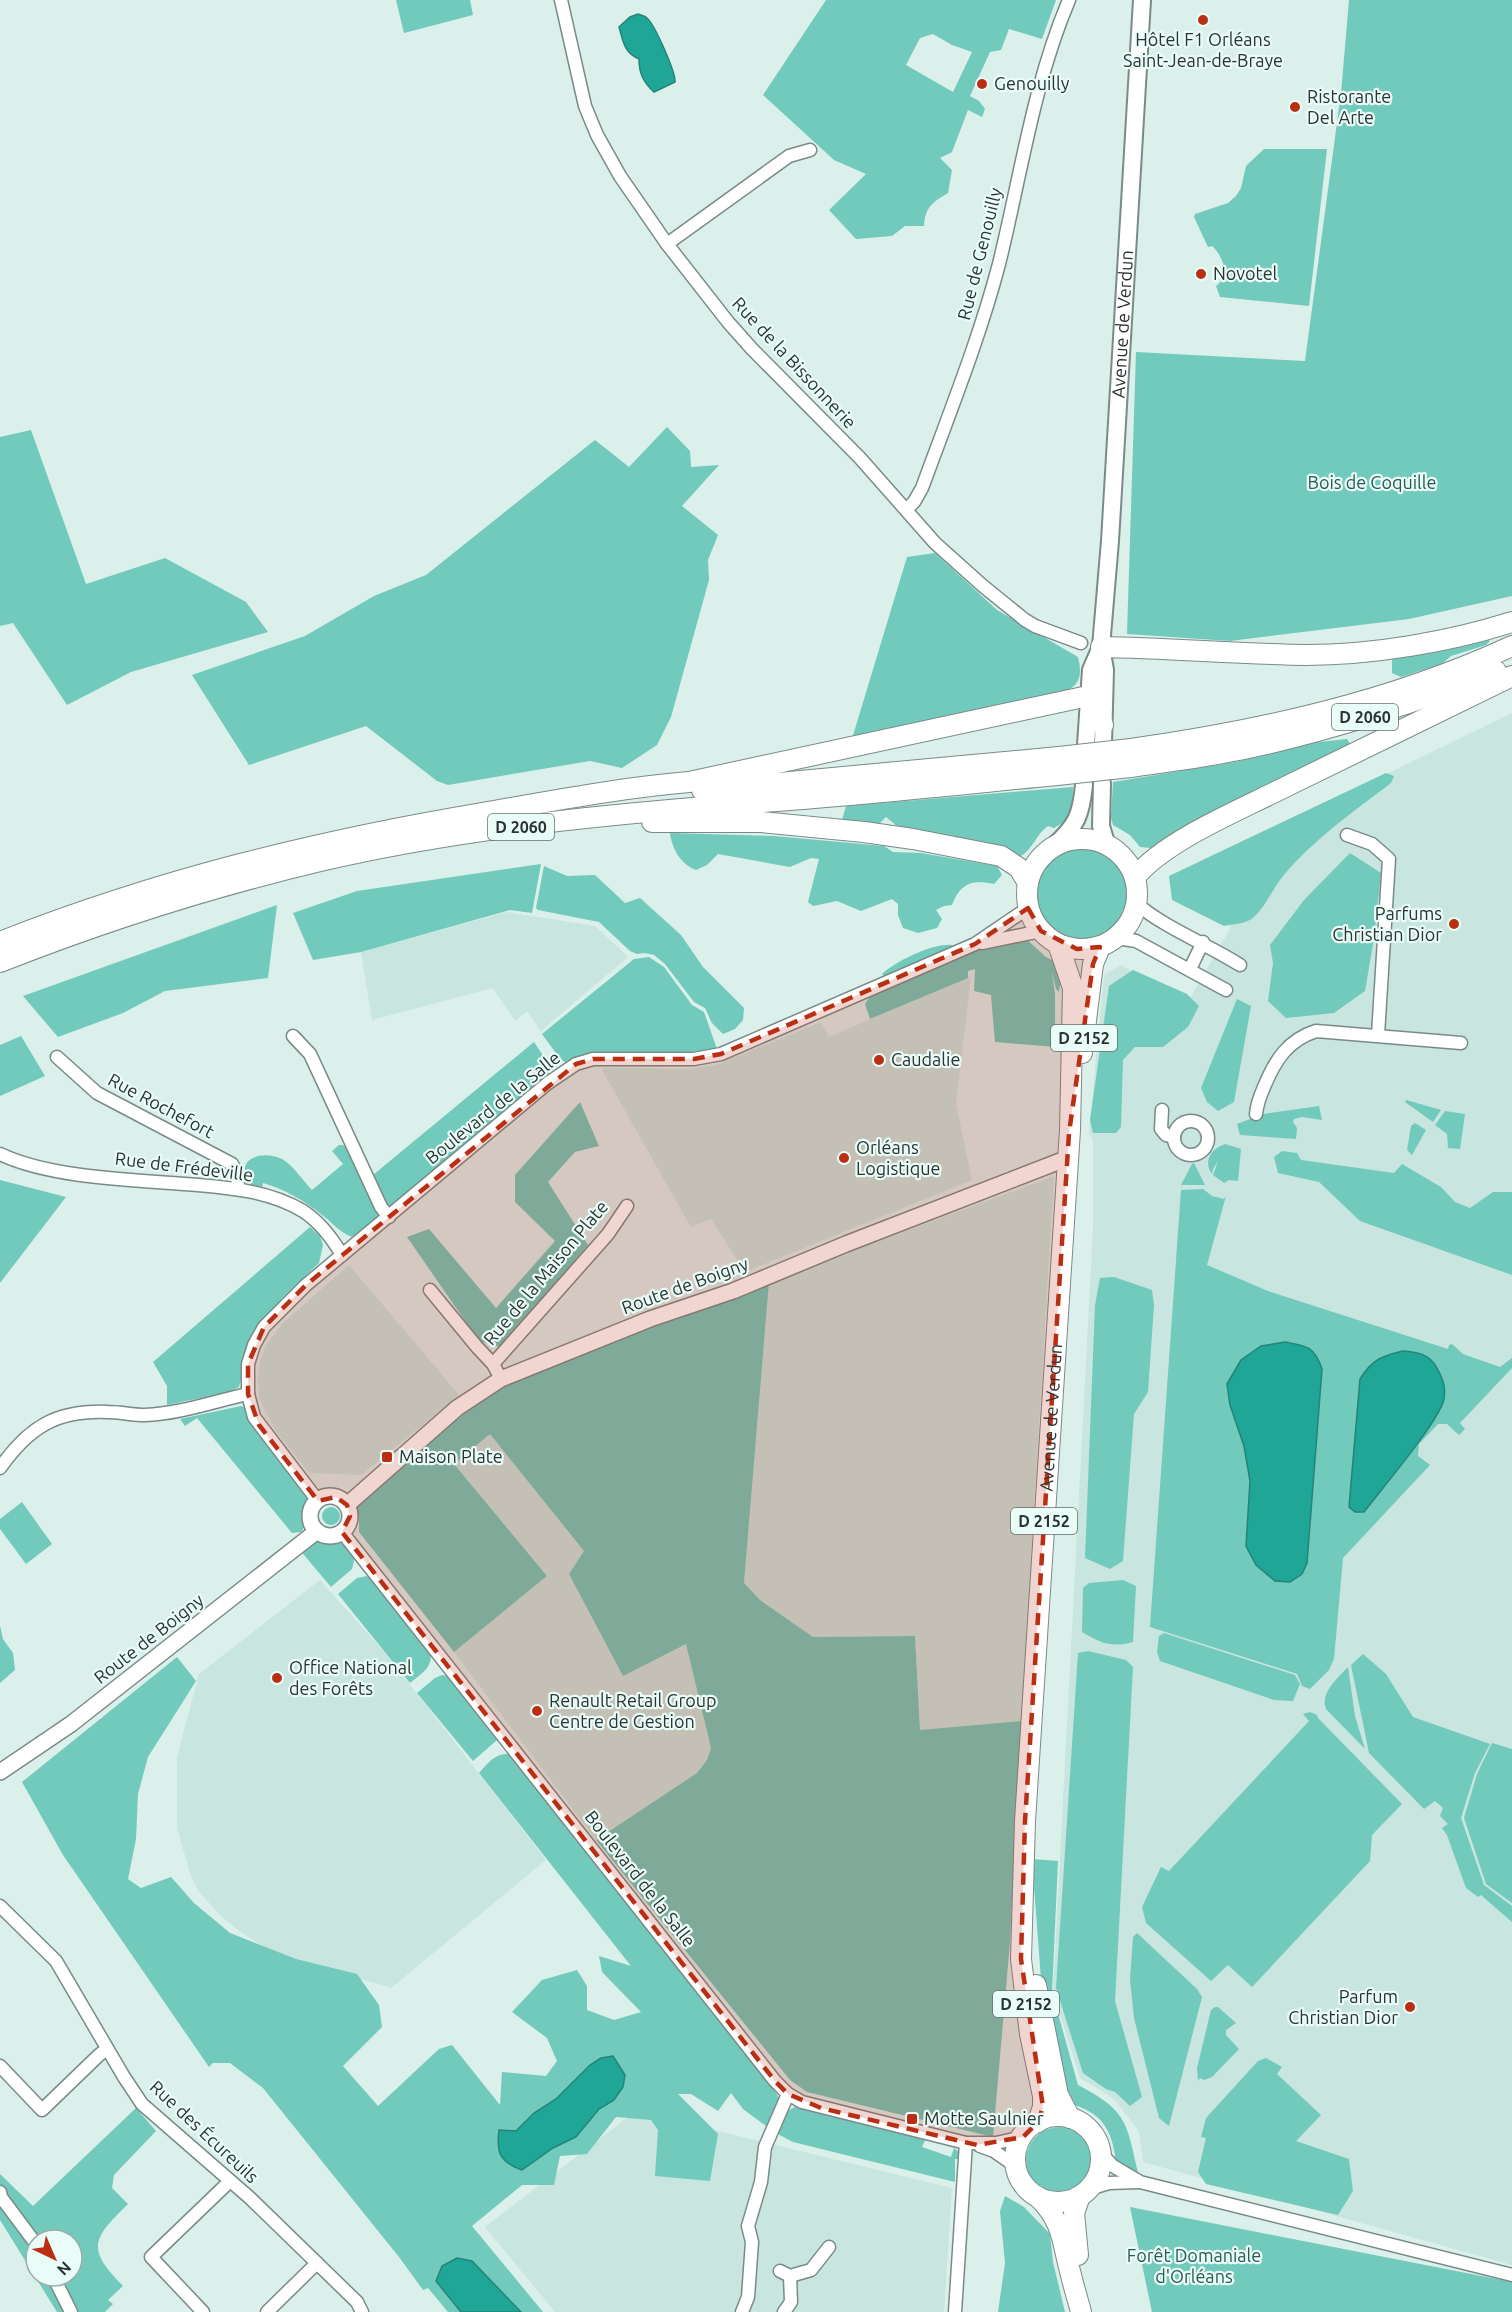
<svg xmlns="http://www.w3.org/2000/svg" width="1512" height="2312" font-family="Ubuntu,sans-serif">
<style>
.built{fill:#c8e5df}
.green{fill:#71cabc;fill-rule:evenodd}
.water{fill:#20a697;stroke:#248479;stroke-width:1.5}
.lines{fill:none;stroke-linecap:round;stroke-linejoin:round}
.minor-casing{stroke:#798b88;stroke-width:15}
.tertiary-casing{stroke:#798b88;stroke-width:18}
.secondary-casing{stroke:#798b88;stroke-width:20}
.primary-casing{stroke:#798b88;stroke-width:22}
.trunk-casing{stroke:#798b88;stroke-width:22}
.minor{stroke:#fff;stroke-width:12}
.tertiary{stroke:#fff;stroke-width:15}
.secondary{stroke:#fff;stroke-width:16}
.primary{stroke:#fff;stroke-width:20}
.trunk{stroke:#fff;stroke-width:20}
.trunk-bridge-casing{stroke:#798b88;stroke-width:22;stroke-linecap:butt}
.trunk-bridge{stroke:#fff;stroke-width:20}
.marked{fill:#ba2f14;fill-opacity:0.2;stroke:#ba2f14;stroke-width:4.5;stroke-dasharray:12 8;stroke-linejoin:round}
.poi-dot{fill:#ba2f14;stroke:#e9fcf8;stroke-width:2}
.labels{text-anchor:middle;stroke-width:4.5;stroke-linejoin:round;paint-order:stroke}
.shield{fill:#e9fcf8;stroke:#656f6d;stroke-width:1.5}
.shield-label{font-size:16px;font-weight:bold;fill:#2c3332}
.poi-label{font-size:18px;fill:#2c3332;stroke:#e9fcf8;text-anchor:start}
.street-label{font-size:18px;fill:#2c3332;stroke:#e9fcf8}
.park-label{font-size:18px;fill:#285b53;stroke:#e9fcf8}
</style>
<rect width="100%" height="100%" fill="#dbefeb"/>
<g class="built">
<path d="M1512 713V2265L1143 2162 1139 2131 1113 2098 1080 2078 1053 1992 1093 1229V1140L1089 1133 1104 975 1121 965 1189 1000 1231 927 1175 897 1230 850Z"/>
<path d="M506 912 595 926 628 957 541 1031 527 1011 515 1021 493 988 372 1020 361 952Z"/>
<path d="M971 976 956 1104 972 1180 745 1272 711 1219 691 1227 602 1070 605 1068 690 1069 716 1065 821 1022 829 1037Z"/>
<path d="M1054 1176 1021 1721 920 1730 915 1636 813 1637 760 1600 744 1583 769 1282Z"/>
<path d="M349 1265 459 1395 361 1475 309 1473 276 1431 264 1409 259 1398 258 1376 261 1358 267 1344 282 1324Z"/>
<path d="M490 1433 584 1551 686 1643 711 1748 707 1760 697 1773 596 1840 454 1652 547 1576 454 1464Z"/>
<path d="M320 1580 387 1655 546 1860 391 1988 278 1955 245 1935 223 1918 199 1892 190 1873 177 1828V1757L199 1674Z"/>
<path d="M636 2111 952 2188 944 2312H555L485 2227Z"/>
</g>
<g class="green">
<path d="M396 0H470L473 15 404 33Z"/>
<path d="M826 0H1056L1042 39 1009 29 1001 50 990 52 970 96 979 101 985 109 982 117 968 110 952 152 940 158 952 170 948 193C933 202 925 207 924 226H905L892 236 856 239 829 210 866 174 834 160 763 95ZM933 34 952 45 972 52 953 92 906 65 920 38Z"/>
<path d="M1349 0H1512V596L1409 619 1230 641 1127 634 1136 352 1305 361 1341 93Z"/>
<path d="M1264 149H1327L1309 306 1220 297 1216 286 1227 276C1224 265 1221 254 1212 246L1208 247 1194 217 1195 214 1228 203 1236 196 1241 188 1246 166Z"/>
<path d="M667 427 690 451 691 467 719 465 682 506 718 535 708 560 709 580 671 717 657 745 622 768 590 761 448 785 437 781 366 726 249 765 192 675 305 636 374 596 426 575 595 440 629 467Z"/>
<path d="M31 430 86 584 165 558 246 602 268 632 131 672 67 705 13 623 0 626V437Z"/>
<path d="M935 553 997 610 1078 657C1082 674 1081 684 1065 692L851 742 907 557Z"/>
<path d="M1486 638 1490 641 1486 645 1451 656 1442 664 1401 677 1392 673V658Z"/>
<path d="M1347 739 1352 747 1200 821 1151 848 1140 847 1130 835 1113 825 1111 817 1113 782 1235 762 1319 742Z"/>
<path d="M1386 773 1394 776 1391 783C1353 812 1314 839 1283 876 1273 888 1266 906 1254 917 1245 925 1235 923 1224 926L1172 900 1169 876Z"/>
<path d="M1073 787C1072 809 1075 817 1054 828L1048 826C1036 834 1033 849 1021 856L898 827 886 817 877 826 842 820 846 806Z"/>
<path d="M670 833 774 836 884 846 893 852 921 853 997 866 1002 875 994 884C973 880 961 882 952 905L944 906 936 910 942 919 937 928 918 933 903 928 898 915V904L892 899 861 911 837 901 813 906 808 902 819 859 811 858 790 867 718 854 707 865 696 870C680 864 672 848 670 833Z"/>
<circle cx="1084" cy="894" r="49"/>
<path d="M1350 853 1381 873 1374 938 1365 991 1334 1013 1286 1018 1268 1001 1273 963 1270 945 1304 900Z"/>
<path d="M541 864 532 913 510 910 361 952 313 960 293 913 357 891Z"/>
<path d="M544 866 567 876 595 875 625 903 640 898 681 935 703 967 744 1008 743 1020 735 1029 723 1034 712 1023 705 1008 694 1002 665 964 654 955 644 953 637 954 630 951 599 922 538 910 536 908Z"/>
<path d="M277 905 268 978 165 991 123 1013 58 1037 23 996Z"/>
<path d="M1025 938 1046 957 1058 963 1062 973 1059 992 1056 989 1052 972 1055 994V1047L995 1042 991 995 974 991 975 969 968 971V978L870 1019 865 1004 871 995 983 948Z"/>
<path d="M952 945 956 948 886 978 882 974C896 961 933 943 952 945Z"/>
<path d="M649 957 664 967 692 1005 704 1012 717 1049C667 1057 615 1047 565 1062L561 1060 542 1034 634 959Z"/>
<path d="M1133 970 1187 994 1199 1006 1188 1027 1163 1047H1135L1123 1060 1121 1127 1116 1133H1093L1090 1120 1109 986Z"/>
<path d="M1237 999 1251 1006 1234 1102 1218 1111 1207 1102 1201 1088Z"/>
<path d="M21 1036 45 1076 0 1096V1045Z"/>
<path d="M534 1042 552 1069 550 1073 395 1204 389 1206 384 1201 373 1175Z"/>
<path d="M1406 1100 1441 1110 1433 1122 1405 1102Z"/>
<path d="M580 1102 599 1146 575 1152 548 1182 588 1245 500 1347 479 1341 407 1237 429 1229 496 1308 555 1241 515 1202V1175Z"/>
<path d="M1319 1106 1322 1120 1302 1117 1294 1119 1293 1122 1297 1128 1296 1139 1240 1135 1237 1124 1263 1114Z"/>
<path d="M1445 1111 1465 1114 1460 1149 1448 1148 1447 1134 1435 1125Z"/>
<path d="M1415 1123 1426 1130 1412 1155 1407 1150 1411 1126Z"/>
<path d="M1225 1144 1241 1149 1238 1181 1229 1180 1224 1183 1213 1175 1218 1161 1213 1169 1212 1174C1203 1161 1211 1149 1225 1144Z"/>
<path d="M339 1145H343L346 1148 378 1215 377 1219 352 1237C339 1232 333 1223 322 1215 305 1201 284 1189 263 1183L262 1188 252 1185C231 1160 261 1149 282 1159 293 1165 303 1181 312 1190L343 1164 332 1151Z"/>
<path d="M1282 1151 1297 1153 1301 1160 1394 1173 1402 1164 1441 1187 1455 1202 1470 1208 1493 1192H1512V1275L1360 1221 1319 1182 1278 1173 1274 1157Z"/>
<path d="M1194 1163 1205 1185H1181L1192 1164Z"/>
<path d="M0 1180 66 1197 0 1283Z"/>
<path d="M1203 1189 1212 1196 1224 1199 1226 1196 1207 1265 1268 1291 1448 1349 1449 1345 1452 1344 1463 1354 1500 1367 1512 1358V1368L1460 1423 1465 1429 1459 1435 1447 1424H1438L1419 1444 1418 1456 1430 1465 1343 1558 1334 1659 1329 1670 1310 1689 1302 1686 1297 1674 1150 1627 1181 1190Z"/>
<path d="M310 1227 320 1236 323 1245 319 1263 282 1298 252 1337 239 1387 229 1392 167 1405V1386L153 1362Z"/>
<path d="M1114 1277 1152 1290 1154 1305 1148 1392 1134 1414 1123 1561 1110 1569 1085 1558 1095 1305 1100 1278Z"/>
<path d="M769 1282 744 1583 760 1600 813 1637 915 1636 920 1730 1021 1721 1010 1942 993 2137 807 2092 790 2080 596 1840 697 1773 707 1760 711 1748 686 1644 623 1676 569 1574 584 1551 490 1434 454 1464 547 1576 454 1652 359 1532V1518L356 1504 447 1427 504 1384Z"/>
<path d="M241 1406 246 1408 263 1441 307 1497C311 1507 308 1524 301 1532L292 1533 197 1418 185 1426 180 1419Z"/>
<path d="M22 1502 52 1544 26 1564 0 1529V1519Z"/>
<circle cx="331" cy="1516" r="9"/>
<path d="M319 1538C338 1542 342 1539 355 1557L352 1569 331 1587 299 1549Z"/>
<path d="M367 1576 373 1579 430 1651C434 1667 422 1673 410 1683L338 1594 357 1578Z"/>
<path d="M1123 1580 1136 1586 1133 1642C1111 1648 1101 1643 1082 1632L1083 1588 1089 1583Z"/>
<path d="M0 1626 3 1639 13 1653 15 1670 0 1683Z"/>
<path d="M1164 1633 1295 1675 1300 1684 1293 1701 1274 1700 1160 1661 1157 1652 1159 1636Z"/>
<path d="M1088 1651 1126 1660 1133 1667 1115 2001 1142 2097 1130 2106 1115 2092 1106 2089 1083 2073 1056 1988 1078 1653Z"/>
<path d="M1363 1654 1386 1674 1413 1717 1490 1744 1475 1773 1461 1818 1484 1885 1512 1906V1922L1481 1895 1478 1897 1466 1888 1447 1835 1442 1828 1448 1824 1440 1816 1443 1808 1435 1801 1424 1809 1369 1753 1351 1665Z"/>
<path d="M177 1657 196 1681 148 1757 138 1794 136 1839 128 1879 141 1888 171 1877 194 1903 230 1933 296 1959 357 1974 379 2005 382 2027 343 2066 378 2106 439 2049 452 2045 500 2105 502 2072 546 2076 557 2061 547 2038 512 2012 542 1980 577 1970 587 1986V2010L614 2020 641 2012 602 1972 599 1956 631 1966 479 1773C489 1762 496 1752 512 1754L749 2054 778 2096 779 2101 766 2126 743 2109 731 2093 718 2111 691 2094H678L718 2134 710 2181 655 2176 658 2130 651 2120 616 2117 587 2154 560 2156 554 2185H522L472 2226 543 2312H448L428 2288 423 2290 399 2257 263 2088 230 2063H213L209 2067 63 1855 22 1782Z"/>
<path d="M1348 1667 1355 1716 1365 1749 1326 1709C1320 1692 1338 1678 1348 1667Z"/>
<path d="M442 1675 448 1676 454 1681 496 1734 497 1740 473 1761 417 1693 435 1678Z"/>
<path d="M1310 1712 1317 1715 1318 1718 1402 1804 1372 1835 1370 1861 1252 1987 1228 1965 1211 1981 1146 1923 1142 1907 1161 1867 1169 1871 1309 1721 1303 1714Z"/>
<path d="M1492 1743 1512 1749V1903L1486 1884 1464 1818 1477 1774Z"/>
<path d="M1032 1859 1058 1861 1052 1992 1078 2085C1130 2112 1126 2124 1139 2176L1116 2162C1112 2129 1102 2112 1068 2103L1042 1993Z"/>
<path d="M1137 1933 1197 1989 1202 1997 1169 2126 1159 2118 1134 2018 1130 1980 1133 1937Z"/>
<path d="M1215 2007H1218L1236 2023 1226 2030V2035L1239 2049 1212 2077 1204 2080 1200 2078 1198 2081 1197 2068 1211 2010Z"/>
<path d="M1266 2058 1282 2067 1277 2074 1321 2115 1296 2141 1349 2159 1353 2191 1338 2215 1206 2184 1198 2172 1206 2138 1201 2137 1206 2118 1258 2061Z"/>
<path d="M796 2106 926 2138 922 2147 951 2157 954 2148 960 2153V2159H955V2182L793 2142 776 2133 788 2111Z"/>
<path d="M136 2108 156 2131 114 2175 112 2188 128 2204C92 2239 86 2249 123 2286L108 2300 113 2304 105 2312H57L0 2220V2174L33 2206ZM36 2240H72V2276H36Z"/>
<path d="M1070 2109C1093 2116 1114 2135 1112 2161L1095 2130 1074 2114Z"/>
<circle cx="1059" cy="2160" r="33"/>
<path d="M1005 2165C1016 2172 1017 2185 1026 2193 1032 2200 1037 2204 1042 2212 1023 2201 1010 2187 1005 2165Z"/>
<path d="M1005 2196 1024 2207 1050 2234 1053 2262 1065 2312H998L1005 2263 1000 2211Z"/>
<path d="M1130 2207 1512 2282V2312H1152Z"/>
</g>
<g class="water">
<path d="M638 14C641 15 645 16 647 18 655 25 676 73 675 82L654 92C643 82 639 73 639 59 624 53 623 41 619 27L630 17Z"/>
<path d="M1285 1342C1307 1346 1314 1346 1322 1369L1307 1563 1302 1574 1290 1582 1275 1581 1256 1565 1246 1546 1250 1481 1244 1446 1230 1405 1227 1384 1241 1360 1261 1346Z"/>
<path d="M1403 1351C1417 1352 1430 1354 1437 1368 1443 1379 1446 1387 1444 1399 1440 1420 1381 1490 1364 1512H1355L1349 1507 1360 1379C1372 1360 1381 1356 1403 1351Z"/>
<path d="M613 2056 625 2075 623 2087 614 2100 599 2109 576 2137 553 2148 522 2170C500 2162 496 2153 499 2130L516 2131 534 2113 556 2099 590 2065 601 2058Z"/>
<path d="M457 2258 472 2261 521 2312H461L436 2281 442 2266Z"/>
</g>
<g class="lines">
<defs>
<g id="minor">
<path d="M561 0 585 106 597 135 620 176 667 244 728 322 752 349 860 458 935 543 983 586 1025 620 1035 626 1081 643"/>
<path d="M667 244 789 156 810 150"/>
<path d="M907 509 914 502 922 488C949 414 979 340 999 264 1021 175 1033 85 1069 0"/>
<path d="M1347 835 1372 844 1389 859 1378 1035"/>
<path d="M1137 904C1165 928 1207 944 1240 965"/>
<path d="M1117 938 1136 941 1226 990"/>
<path d="M982 943 1041 931"/>
<path d="M1190 969 1203 942"/>
<path d="M293 1036 310 1054 381 1207 389 1217"/>
<path d="M57 1057 97 1093 232 1164 237 1174 238 1188"/>
<path d="M1162 1110 1161 1129 1166 1135 1174 1137"/>
<path d="M1256 1114C1257 1104 1260 1096 1264 1087 1275 1060 1288 1040 1316 1031L1461 1043"/>
<circle cx="1191" cy="1138" r="17"/>
<path d="M0 1154C52 1179 139 1180 198 1185 234 1188 271 1192 303 1211 320 1222 332 1238 342 1255"/>
<path d="M430 1290 477 1347 493 1364 501 1379"/>
<path d="M493 1364 608 1234 627 1206"/>
<path d="M0 1468C29 1427 56 1410 108 1412 120 1412 132 1415 145 1415 179 1414 215 1401 248 1394"/>
<path d="M318 1501 254 1417 248 1394V1364L254 1345 264 1327 306 1285 548 1083 576 1064 593 1059H694L721 1054 975 944 1028 908"/>
<path d="M342 1532 775 2081 788 2094 802 2102 966 2143H996L1023 2137"/>
<path d="M0 1906 56 1961 124 2077 142 2104 250 2198 357 2302 362 2312"/>
<path d="M0 2066 42 2110 99 2055 107 2049"/>
<path d="M980 2146 994 2151 1017 2167"/>
<path d="M1101 2153 1113 2166 1140 2182 1512 2275"/>
<path d="M1089 2189 1109 2183 1138 2182"/>
<path d="M0 2192 1 2197 36 2244"/>
<path d="M780 2271 790 2276 791 2302 784 2312"/>
<path d="M53 2276 71 2312"/>
<path d="M790 2276 811 2270 829 2247"/>
<path d="M203 2312 151 2257 230 2181"/>
<path d="M267 2312 317 2263"/>
<path d="M742 2312 748 2297 752 2242 748 2226 761 2182 765 2147 788 2094"/>
<path d="M955 2312 966 2143"/>
</g>
<g id="tertiary">
<circle cx="330" cy="1516" r="20"/>
<path d="M347 1505 457 1408 501 1379 650 1319 733 1291 846 1244 1068 1158"/>
<path d="M0 1772 71 1724 317 1531"/>
</g>
<g id="secondary">
<path id="s1" d="M1103 743 1105 670 1101 647 1110 541 1142 0"/>
<path d="M1086 745 1091 670 1101 647"/>
<path d="M1102 783 1101 826 1106 843"/>
<path d="M1054 846C1077 825 1081 815 1084 785"/>
</g>
<g id="primary">
<circle cx="1082" cy="894" r="55"/>
<path d="M1082 1053 1093 964 1100 947"/>
<path d="M1036 1985 1058 2095 1070 2118"/>
<circle cx="1058" cy="2159" r="43"/>
<path id="s2" d="M1038 2122 1043 2107V2096L1030 2034 1021 1959 1025 1821 1070 1130 1073 988 1058 944"/>
<path d="M1039 2198C1064 2223 1062 2243 1071 2275 1074 2288 1078 2300 1081 2312"/>
<path d="M1078 2255 1074 2213 1080 2196"/>
</g>
<g id="trunk">
<path d="M1101 647C1169 648 1238 654 1306 655 1372 655 1449 642 1512 622"/>
<path d="M1131 749C1263 730 1390 702 1512 646"/>
<path d="M1130 767C1157 763 1185 760 1212 755 1309 738 1404 707 1496 671"/>
<path d="M702 790 1059 757"/>
<path d="M652 822H761L864 832 913 839 1001 856 1019 868 1028 883"/>
<path d="M1136 876C1166 841 1235 812 1277 791 1355 753 1434 714 1512 676"/>
<path d="M0 942C158 880 315 841 482 813 551 801 619 788 689 782L1088 696 1094 703 1103 725"/>
<path d="M0 962C104 921 211 887 320 861 470 826 624 813 777 801 870 794 964 784 1057 775"/>
</g>
</defs>
<use href="#minor" class="minor-casing"/>
<use href="#tertiary" class="tertiary-casing"/>
<use href="#secondary" class="secondary-casing"/>
<use href="#primary" class="primary-casing"/>
<use href="#trunk" class="trunk-casing"/>
<use href="#minor" class="minor"/>
<use href="#tertiary" class="tertiary"/>
<use href="#secondary" class="secondary"/>
<use href="#primary" class="primary"/>
<use href="#trunk" class="trunk"/>
<defs>
<g id="trunk-bridge">
<path d="M1059 757 1131 749"/>
<path d="M1057 775 1130 767"/>
</g>
</defs>
<use href="#trunk-bridge" class="trunk-bridge-casing"/>
<use href="#trunk-bridge" class="trunk-bridge"/>
</g>
<path class="marked" d="M1028 908 1041 931 1077 949 1100 947 1093 964 1069 1133 1025 1821 1021 1959 1043 2107 1038 2122 1023 2137 977 2145 821 2108 788 2094 775 2081 342 1532 350 1516 347 1505 336 1497 318 1501 259 1425 248 1394V1364L264 1327 306 1285 576 1064 593 1059H694L721 1054 975 944Z"/>
<g class="poi-dot">
<circle cx="1203" cy="20" r="6"/>
<circle cx="982" cy="84" r="6"/>
<circle cx="1295" cy="107" r="6"/>
<circle cx="1201" cy="274" r="6"/>
<circle cx="1454" cy="924" r="6"/>
<circle cx="879" cy="1060" r="6"/>
<circle cx="844" cy="1158" r="6"/>
<rect x="381" y="1451" width="12" height="12" rx="3"/>
<circle cx="277" cy="1678" r="6"/>
<circle cx="537" cy="1711" r="6"/>
<circle cx="1410" cy="2007" r="6"/>
<rect x="906" y="2113" width="12" height="12" rx="3"/>
</g>
<g class="labels">
<g class="shield">
<rect x="1332" y="704" width="66" height="26" rx="4.5"/>
<rect x="488" y="814" width="66" height="26" rx="4.5"/>
<rect x="1051" y="1025" width="66" height="26" rx="4.5"/>
<rect x="1011" y="1508" width="66" height="26" rx="4.5"/>
<rect x="993" y="1991" width="66" height="26" rx="4.5"/>
</g>
<g class="shield-label">
<text x="1365" y="723">D 2060</text>
<text x="521" y="833">D 2060</text>
<text x="1084" y="1044">D 2152</text>
<text x="1044" y="1527">D 2152</text>
<text x="1026" y="2010">D 2152</text>
</g>
<g class="poi-label">
<text x="1203" y="46" text-anchor="middle">Hôtel F1 Orléans<tspan x="1203" dy="21">Saint-Jean-de-Braye</tspan></text>
<text x="994" y="90">Genouilly</text>
<text x="1307" y="103">Ristorante<tspan x="1307" dy="21">Del Arte</tspan></text>
<text x="1213" y="280">Novotel</text>
<text x="1442" y="920" text-anchor="end">Parfums<tspan x="1442" dy="21">Christian Dior</tspan></text>
<text x="891" y="1066">Caudalie</text>
<text x="856" y="1154">Orléans<tspan x="856" dy="21">Logistique</tspan></text>
<text x="399" y="1463">Maison Plate</text>
<text x="289" y="1674">Office National<tspan x="289" dy="21">des Forêts</tspan></text>
<text x="549" y="1707">Renault Retail Group<tspan x="549" dy="21">Centre de Gestion</tspan></text>
<text x="1398" y="2003" text-anchor="end">Parfum<tspan x="1398" dy="21">Christian Dior</tspan></text>
<text x="924" y="2125">Motte Saulnier</text>
</g>
<g class="street-label">
<text transform="translate(980 254) rotate(-76)" y="6">Rue de Genouilly</text>
<text dy="6" stroke="none"><textPath href="#s1" startOffset="420">Avenue de Verdun</textPath></text>
<text transform="translate(794 363) rotate(47)" y="6">Rue de la Bissonnerie</text>
<text transform="translate(161 1106) rotate(28)" y="6">Rue Rochefort</text>
<text transform="translate(493 1108) rotate(-39)" y="6">Boulevard de la Salle</text>
<text transform="translate(184 1167) rotate(7)" y="6">Rue de Frédeville</text>
<text transform="translate(546 1273) rotate(-50)" y="6">Rue de la Maison Plate</text>
<text transform="translate(685 1286) rotate(-20)" y="6">Route de Boigny</text>
<text dy="6" stroke="none"><textPath href="#s2" startOffset="708">Avenue de Verdun</textPath></text>
<text transform="translate(149 1639) rotate(-38)" y="6">Route de Boigny</text>
<text transform="translate(640 1879) rotate(52)" y="6">Boulevard de la Salle</text>
<text transform="translate(204 2132) rotate(43)" y="6">Rue des Écureuils</text>
</g>
<g class="park-label">
<text x="1372" y="489">Bois de Coquille</text>
<text x="1194" y="2262">Forêt Domaniale<tspan x="1194" dy="21">d'Orléans</tspan></text>
</g>
</g>
<g transform="translate(54 2258) rotate(136)"><circle r="28" fill="#e9fcf8" stroke="#9daca9" stroke-width="1.5"/>
<path d="M0-4.5L10 22L0 15L-10 22Z" fill="#ba2f14"/>
<text y="-9" font-size="16" font-weight="bold" text-anchor="middle" fill="#2c3332">N</text>
</g>
</svg>
